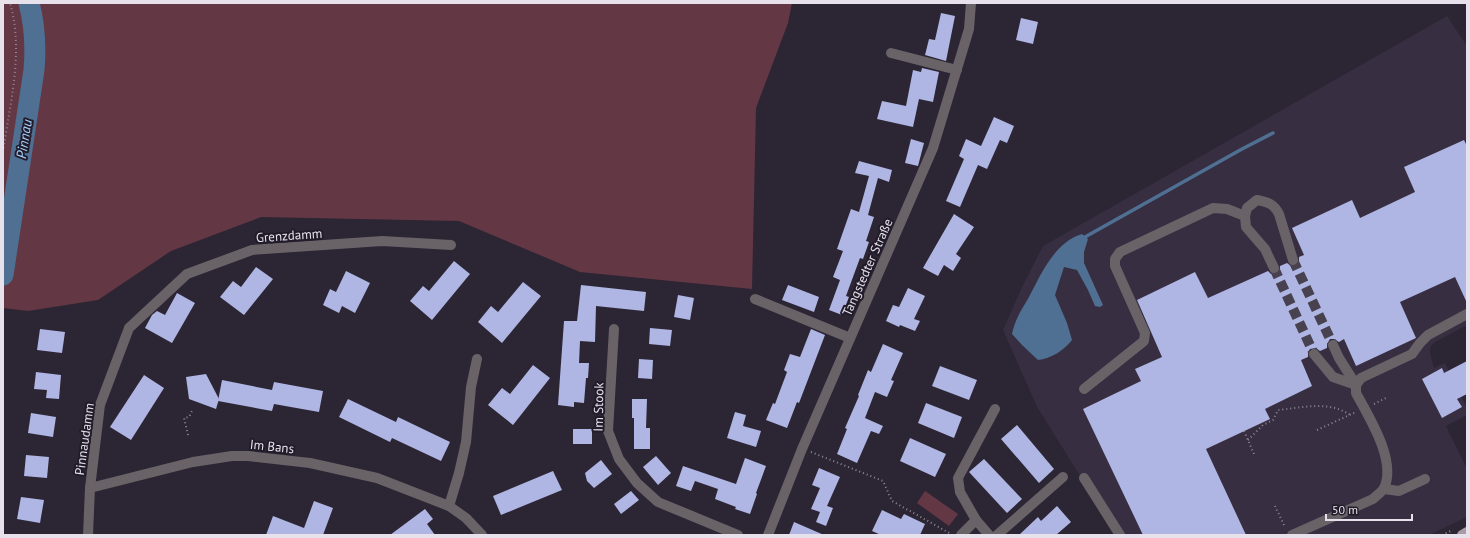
<svg xmlns="http://www.w3.org/2000/svg" width="1470" height="538" font-family="'PT Sans',sans-serif">
<style>
.built{fill:#372e41}
.green{fill:#643744}
.water{fill:#4f7093}
.lines{fill:none;stroke-linecap:round;stroke-linejoin:round}
.stream{stroke:#4f7093;stroke-width:3.5}
.river{stroke:#4f7093;stroke-width:21}
.building{fill:#afb6e4}
.minor-tunnel{stroke:#48414f;stroke-width:10;stroke-dasharray:10 5;stroke-linecap:butt}
.path{stroke:#8e8895;stroke-width:2;stroke-dasharray:1 3;stroke-linecap:butt}
.minor{stroke:#696267;stroke-width:10}
.major{stroke:#a99ba6;stroke-width:10}
.labels{text-anchor:middle;stroke-width:4;stroke-linejoin:round;paint-order:stroke}
.street-label{font-size:13px;fill:#e6e1eb;stroke:#221c2a}
.water-label{font-size:14px;font-style:italic;fill:#a6d1fe;stroke:#221c2a}
</style>
<rect width="100%" height="100%" fill="#2c2534"/>
<path class="built" d="M1447 16 1467 46V325L1435 342 1431 346 1430 353 1434 368 1445 363 1467 408V415L1446 426 1467 469V517L1429 535H1117L1037 407 1003 330 1022 287 1043 246Z"/>
<g class="green">
<path d="M3 3H792L788 23 756 108 752 289 580 272 459 221 261 217 171 251 98 300 28 311 3 308Z"/>
<path d="M925 491 958 514 949 526 917 503Z"/>
</g>
<path class="water" d="M1082 234 1088 239 1084 252V263L1103 305 1100 307 1095 306 1088 290 1077 270 1064 267 1055 295 1067 323 1072 340C1064 350 1051 359 1038 360L1022 345 1012 334C1015 319 1022 309 1029 297 1041 274 1055 242 1082 234Z"/>
<g class="lines">
<path class="stream" d="M1085 237 1242 149 1273 133"/>
<path class="river" d="M3 275 34 70C36 47 35 26 29 3"/>
</g>
<g class="building">
<path d="M941 13 955 16 946 61 925 55 929 39 935 40Z"/>
<path d="M1021 18 1038 22 1033 44 1016 40Z"/>
<path d="M922 68 939 72 933 102 919 99 913 127 877 119 882 101 906 106 913 70 921 72Z"/>
<path d="M994 117 1014 126 1007 143 1000 140 987 169 978 165 960 207 946 201 964 159 959 156 966 139 981 146Z"/>
<path d="M911 139 924 143 918 166 905 163Z"/>
<path d="M1464 140 1467 146V303L1455 277 1400 302 1416 338 1356 366 1344 339 1339 342 1334 339H1330L1327 344V348L1320 351 1316 348 1310 349 1308 352V357L1301 360 1312 386 1265 409 1270 419 1206 449 1246 535H1143L1083 409 1141 381 1135 369 1162 357 1137 300 1195 272 1208 298 1268 271 1271 274H1276L1280 271V266L1287 263 1291 266H1295L1299 262V257L1304 255 1292 228 1352 200 1360 218 1415 192 1404 167Z"/>
<path d="M859 161 892 170 889 182 878 178 868 215 874 217 866 241 869 242 863 259 860 258 846 296 849 297 842 315 829 310 840 280 833 277 843 251 837 249 851 209 859 212 869 176 855 173Z"/>
<path d="M954 214 974 227 956 254 961 258 953 271 944 265 938 276 923 268Z"/>
<path d="M454 261 470 274 432 320 410 301 423 286 429 291Z"/>
<path d="M256 267 273 279 244 315 220 297 233 281 241 287Z"/>
<path d="M346 271 370 283 355 313 342 306 339 313 323 305 330 289 336 292Z"/>
<path d="M523 282 541 296 502 343 478 322 491 306 498 312Z"/>
<path d="M581 285 646 292 644 311 596 306 595 342 580 341 579 363H589L588 378H586L584 403 574 402V407L558 405 564 321H577Z"/>
<path d="M788 285 819 297 814 312 782 300Z"/>
<path d="M908 288 925 296 914 319 920 321 915 331 900 325 899 327 886 321 893 305 899 307Z"/>
<path d="M177 293 195 303 172 343 145 328 152 315 157 311 165 315Z"/>
<path d="M678 295 694 298 690 320 674 317Z"/>
<path d="M650 328 672 330 670 346 649 344Z"/>
<path d="M40 329 65 332 62 353 37 350Z"/>
<path d="M811 329 825 335 799 403 797 402 787 428 766 420 773 403 775 404 787 372 784 370 790 354 800 357Z"/>
<path d="M883 344 903 353 891 380 894 381 887 397 875 392 865 418 883 426 879 434 871 431 857 463 837 454 847 429 845 428 859 396 858 395 868 370 871 372Z"/>
<path d="M639 359 653 360 652 379 638 378Z"/>
<path d="M1467 361V394L1457 399 1462 407 1442 418 1422 379 1442 368 1444 373Z"/>
<path d="M533 365 550 378 513 425 488 405 502 388 510 394Z"/>
<path d="M940 366 977 380 969 400 932 386Z"/>
<path d="M36 372 61 375 59 399 46 398 47 390 34 389Z"/>
<path d="M206 374 219 399 216 409 189 399 186 377Z"/>
<path d="M144 375 164 388 131 440 110 427Z"/>
<path d="M222 380 272 390 274 382 323 391 319 412 274 404 272 411 218 401Z"/>
<path d="M348 399 396 422 398 417 450 442 441 461 392 438 390 442 339 417Z"/>
<path d="M632 399H647L646 428H650V449H634V418H632Z"/>
<path d="M926 403 962 417 954 438 918 423Z"/>
<path d="M735 412 746 415 743 426 761 431 756 447 727 438Z"/>
<path d="M31 413 56 417 53 437 28 433Z"/>
<path d="M1017 425 1054 469 1039 483 1001 439Z"/>
<rect x="573" y="429" width="19" height="15"/>
<path d="M910 438 946 454 935 477 900 461Z"/>
<path d="M26 455 49 457 47 478 24 476Z"/>
<path d="M656 456 671 473 658 485 643 467Z"/>
<path d="M745 458 766 466 756 493 757 494 750 514 735 509 736 507 715 499 718 489 695 481 691 491 676 486 683 466 736 484Z"/>
<path d="M984 459 1022 499 1007 513 969 472Z"/>
<path d="M601 460 612 474 594 488 587 481 585 473Z"/>
<path d="M819 468 840 477 827 506 833 508 826 526 816 522 820 512 811 509 820 488 812 485Z"/>
<path d="M553 471 562 490 501 515 493 496Z"/>
<path d="M631 491 639 500 621 514 614 504Z"/>
<path d="M21 497 44 500 40 523 17 519Z"/>
<path d="M314 501 333 508 323 535H266L273 516 304 528Z"/>
<path d="M1057 506 1071 522 1056 535H1019L1038 517 1041 521Z"/>
<path d="M425 509 433 519 427 524 435 535H390Z"/>
<path d="M882 510 901 519 904 514 925 524 920 535H881L872 531Z"/>
<path d="M794 522 824 535H789Z"/>
</g>
<g class="lines">
<g class="minor-tunnel">
<path d="M1293 260 1333 345"/>
<path d="M1274 268 1314 354"/>
</g>
<g class="path">
<path d="M3 152C10 103 24 51 10 3"/>
<path d="M1374 404 1386 398"/>
<path d="M1317 430 1356 412"/>
<path d="M1244 431 1254 454"/>
<path d="M188 435 184 418 189 417 193 409"/>
<path d="M1248 440 1263 425 1273 420 1278 410C1302 408 1329 400 1350 415"/>
<path d="M811 452 883 481 892 501 951 534"/>
<path d="M1275 506 1285 527"/>
<path d="M1442 535 1453 530"/>
</g>
<g class="minor">
<path d="M891 53 957 70"/>
<path d="M1274 268 1265 249 1246 227 1245 216 1247 208 1257 200C1268 202 1274 204 1279 214L1293 260"/>
<path d="M755 299 850 338"/>
<path d="M614 329 608 431 619 459 637 483 658 502 738 535"/>
<path d="M1333 345 1339 358 1356 385"/>
<path d="M1314 354 1333 377 1356 385"/>
<path d="M1084 389 1144 341 1145 333 1115 266V259L1120 252 1213 208 1227 209 1245 216"/>
<path d="M1084 478 1120 535"/>
<path d="M90 488 193 462 232 456H248L310 463 377 478 449 506 466 518 482 535"/>
<path d="M1384 489 1399 491 1425 479"/>
<path d="M449 506 459 473 466 442 471 387 477 359"/>
<path d="M88 535 90 488 100 405 129 328 187 274 252 250 382 241 451 245"/>
<path d="M768 535 802 449 933 148 969 29 971 3"/>
<path d="M961 535 976 520"/>
<path d="M989 535 976 520 960 492 958 478 995 409"/>
<path d="M997 535 1063 477"/>
<path d="M1292 535 1373 499C1377 495 1382 492 1384 488 1397 461 1369 417 1356 393V385L1361 378 1412 354 1420 343 1428 335 1467 314"/>
</g>
<path class="major" d="M1462 535 1467 532"/>
</g>
<g class="labels">
<g class="street-label">
<text transform="translate(289 235) rotate(-4)" y="5">Grenzdamm</text>
<text transform="translate(867 267) rotate(-66)" y="5">Tangstedter Straße</text>
<text transform="translate(598 407) rotate(-89)" y="5">Im Stook</text>
<text transform="translate(84 439) rotate(-82)" y="5">Pinnaudamm</text>
<text transform="translate(272 446) rotate(6)" y="5">Im Bans</text>
</g>
<g class="water-label">
<text transform="translate(24 139) rotate(-81)" y="5">Pinnau</text>
</g>
</g>
<rect width="1470" height="538" fill="none" stroke="#e6e1eb" stroke-width="8"/>
<path d="M1326 514v6h86v-6" fill="none" stroke="#e6e1eb" stroke-width="2"/>
<text x="1332" y="514" font-size="12" fill="#e6e1eb" stroke="#221c2a" stroke-width="3" paint-order="stroke">50 m</text>
</svg>
